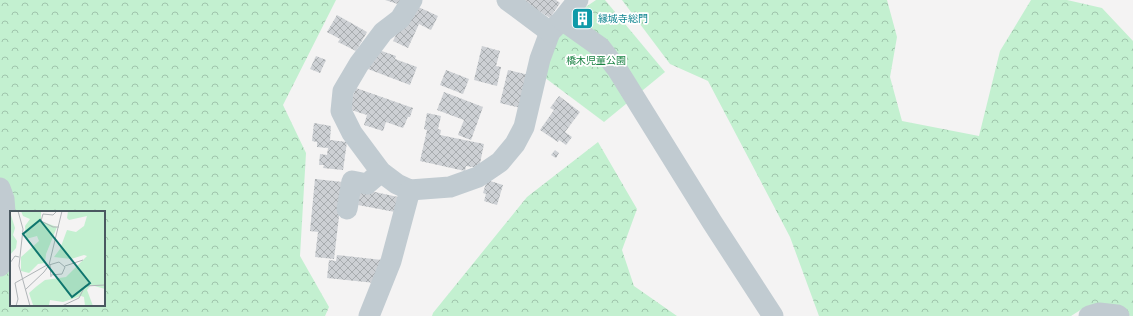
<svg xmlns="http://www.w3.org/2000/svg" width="1133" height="316" font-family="Ubuntu,'Noto Sans JP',sans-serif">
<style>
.forest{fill:url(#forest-crowns);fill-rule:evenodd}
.building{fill:url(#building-cross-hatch)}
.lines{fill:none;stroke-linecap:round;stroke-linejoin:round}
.minor{stroke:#c1cbd1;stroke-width:21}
.labels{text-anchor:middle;stroke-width:3.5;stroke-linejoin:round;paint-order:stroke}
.culture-label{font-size:10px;fill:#0d838f;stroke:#fff;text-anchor:start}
.park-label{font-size:10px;fill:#1a8243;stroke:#fff}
.inset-road{fill:none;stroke:#b0b5b8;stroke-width:1}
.view{fill:#0f766e;fill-opacity:0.15;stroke:#0f766e;stroke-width:2}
.inset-edge{fill:none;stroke:#4a5860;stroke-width:2}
</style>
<defs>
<pattern id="forest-crowns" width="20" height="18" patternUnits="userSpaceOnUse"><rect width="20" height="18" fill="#c3f0d0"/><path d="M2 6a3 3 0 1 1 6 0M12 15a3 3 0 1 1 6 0" fill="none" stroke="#a0c5ac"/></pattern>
<pattern id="building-cross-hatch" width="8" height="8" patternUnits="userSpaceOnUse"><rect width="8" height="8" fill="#cdd0d4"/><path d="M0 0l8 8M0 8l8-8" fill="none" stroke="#a8acaf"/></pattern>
</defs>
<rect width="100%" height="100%" fill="#f4f3f3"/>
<g class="forest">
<path d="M0 0H336L283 105 306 153 300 256 329 307 325 316H0ZM11 212H104V305H11Z"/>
<path d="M596 0H605L665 72 604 122 544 77 557 34 571 17Z"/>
<path d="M622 0H887L897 37 890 77 902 121 979 136 1000 51 1031 0H1067L1102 8 1133 41V316H1130L1118 308 1082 309 1071 316H819L790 237 708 81 670 64Z"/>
<path d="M598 142 637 209 622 250 634 286 677 316H432L433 313 527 197Z"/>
</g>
<g class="building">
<path d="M385 0H402L401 5Z"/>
<path d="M522 0H556L560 3 550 18Z"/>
<path d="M414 5 438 16 431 30 419 24 408 48 393 41 403 21Z"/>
<path d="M585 9 591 19 580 27 574 17Z"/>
<path d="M337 15 367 32 356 51 338 42 340 39 327 32Z"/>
<path d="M482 46 500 51 496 66 501 67 497 86 474 80Z"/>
<path d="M376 49 396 56 395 59 417 67 410 85 368 69Z"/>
<path d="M316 56 326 60 320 73 310 69Z"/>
<path d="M446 70 469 79 463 94 440 85Z"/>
<path d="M508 70 529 75 521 108 500 103Z"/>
<path d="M356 88 413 108 410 117H408L403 128 386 122 383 131 364 125 367 115 348 109Z"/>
<path d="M444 92 483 107 471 140 458 135 464 120 437 110Z"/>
<path d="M559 96 580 112 565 132 572 137 566 145 559 140 558 142 540 130 554 110 550 108Z"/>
<path d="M427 113 441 116 438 129 441 130 440 135 484 144 479 168 466 166 465 171 420 161 427 130 424 129Z"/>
<path d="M314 123 331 126 330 140 347 142 343 170 323 168 324 165H319L320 154 327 155 328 148 317 147V142L312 141Z"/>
<path d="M555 150 559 153 556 158 551 155Z"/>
<path d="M315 179 343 182 334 259 315 257 318 232 310 231Z"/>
<path d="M487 180 503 185 497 205 484 201 486 194 483 193Z"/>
<path d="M361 189 398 197 395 212 358 205Z"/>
<path d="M337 255 382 260 375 283 327 278 329 260 336 261Z"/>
</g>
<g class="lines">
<g class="minor">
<path d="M412 0 400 19 383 32 359 64 343 91 341 111 352 133 381 172 397 184 410 190 450 187 478 177 500 162 515 144 524 127 540 59 550 32 562 20"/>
<path d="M507 0 550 32"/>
<path d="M578 0 562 20 600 47 617 69 712 222 773 316"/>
<path d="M0 188 4 199 7 238 0 266"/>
<path d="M347 209 352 181 367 184 381 172"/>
<path d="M369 316 391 261 410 190"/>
<path d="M1089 316 1099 313 1117 315 1119 316"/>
</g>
</g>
<defs>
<symbol id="building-square" viewBox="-11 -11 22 22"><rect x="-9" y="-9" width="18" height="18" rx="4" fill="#0f9aa8" stroke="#fff"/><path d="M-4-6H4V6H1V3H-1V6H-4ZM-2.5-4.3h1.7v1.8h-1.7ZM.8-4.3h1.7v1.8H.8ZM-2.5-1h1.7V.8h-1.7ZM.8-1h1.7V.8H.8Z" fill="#fff"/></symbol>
</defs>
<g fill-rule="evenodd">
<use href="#building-square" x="570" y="6" width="25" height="25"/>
</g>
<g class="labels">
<g class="culture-label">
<text x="598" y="22">縁城寺総門</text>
</g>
<g class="park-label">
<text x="596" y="64">橋木児童公園</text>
</g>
</g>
<g transform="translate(10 211)">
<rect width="95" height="95" fill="#f4f3f3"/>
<path d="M11 0H31V10L47 16 36 43 35 52 28 53 19 62 11 60V46L29 30 27 25 16 28 15 15 20 8 13 5ZM58 0H95V78L81 74 77 79 83 95H75L74 86 71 85 53 91 40 89 39 94H23L19 82 27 75 35 69 56 66 77 45 74 44 61 48 44 46 50 38 57 19 66 21 74 15 77 5 59 9 57 7ZM0 1 5 17 3 24 7 30 6 37 0 44Z" fill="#c3f0d0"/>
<path class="inset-road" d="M8 0 13 18 9 55 20 95M47 0 43 4 33 3 31 10 43 16H49M0 52 5 45 9 46M39 54 49 51 55 56 52 63 41 64M40 54 41 66M55 55 73 49M15 79 34 61 39 54 52 0M6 95 8 88 5 72 37 54M52 95 69 87 75 75 95 74"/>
<path class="view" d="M30 9 80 72 62 86 13 23Z"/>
<rect width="95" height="95" class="inset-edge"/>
</g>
</svg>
